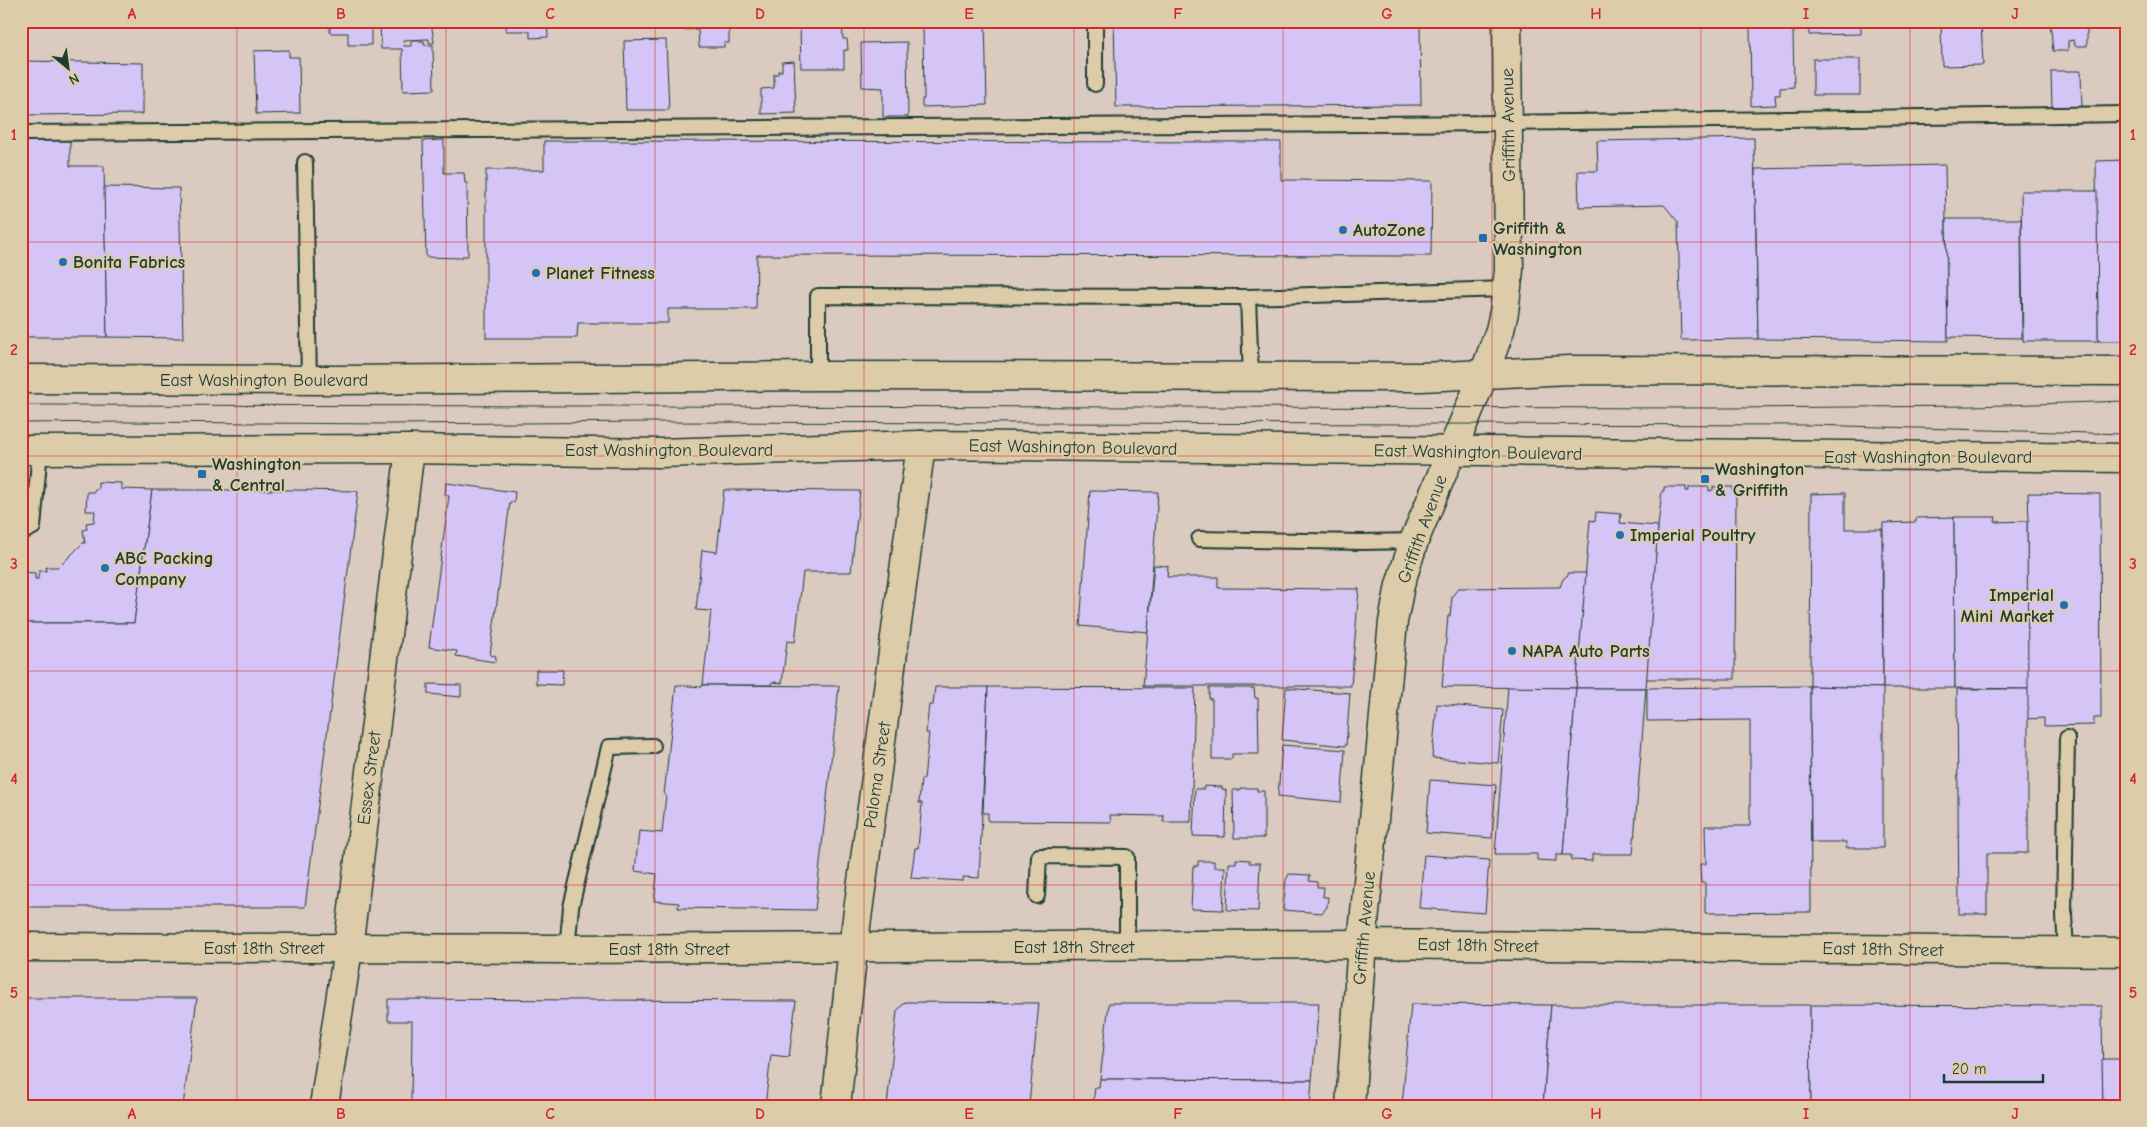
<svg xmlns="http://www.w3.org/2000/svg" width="2147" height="1127" font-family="'Comic Neue',sans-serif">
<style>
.building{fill:#d5c4f6;stroke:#1f3d34}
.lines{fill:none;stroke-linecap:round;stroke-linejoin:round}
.service-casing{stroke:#1f3d34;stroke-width:18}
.minor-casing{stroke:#1f3d34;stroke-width:31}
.tertiary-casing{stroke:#1f3d34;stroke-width:31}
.primary-casing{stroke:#1f3d34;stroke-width:31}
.service{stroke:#ddcca9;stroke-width:14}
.minor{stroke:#ddcca9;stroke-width:28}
.tertiary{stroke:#ddcca9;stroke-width:28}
.primary{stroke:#ddcca9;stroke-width:28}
.tram{stroke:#1f3d34;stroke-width:1}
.grid{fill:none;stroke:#d62828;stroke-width:1;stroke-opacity:0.55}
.poi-dot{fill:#1f6fb2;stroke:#ddcca9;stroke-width:2}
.labels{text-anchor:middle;stroke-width:4;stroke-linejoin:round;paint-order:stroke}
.street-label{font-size:18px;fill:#1f3d34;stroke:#ddcca9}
.poi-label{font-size:18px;font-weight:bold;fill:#1f3d34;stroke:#ddcca9;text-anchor:start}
.neatline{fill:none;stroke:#d62828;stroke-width:2}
.grid-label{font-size:16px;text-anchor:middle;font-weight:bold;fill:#d62828}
</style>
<rect width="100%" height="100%" fill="#dbcac0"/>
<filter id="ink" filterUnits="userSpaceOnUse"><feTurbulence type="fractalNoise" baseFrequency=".02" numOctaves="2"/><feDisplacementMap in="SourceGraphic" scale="10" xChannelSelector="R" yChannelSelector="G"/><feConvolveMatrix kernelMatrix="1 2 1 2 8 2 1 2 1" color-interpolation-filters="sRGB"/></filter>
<g filter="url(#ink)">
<g class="building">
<path d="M215 21H250V24L214 25Z"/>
<path d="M279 21H308V22L287 25V23H279Z"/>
<path d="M330 21H371V45H348V33H330Z"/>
<path d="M380 21H431L434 43H429V39L403 40 404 46H411V41H424V45H433L434 90 403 91 402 49H381Z"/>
<path d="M506 21H547L548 37 530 38V31H506Z"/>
<path d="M556 21H582V28L556 26Z"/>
<path d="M683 21H729V43H724V47H699L698 29 683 30Z"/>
<path d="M809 21H842L843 39H847L848 50H844V68H801L800 25 809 24Z"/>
<path d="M923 21H985L987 105 922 107V99H924Z"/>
<path d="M1114 21H1420L1421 105 1116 107Z"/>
<path d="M1633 21H1682V25L1634 26Z"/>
<path d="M1750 21H1795V32H1793L1794 87 1780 88V95H1775L1776 105 1751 106Z"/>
<path d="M1809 21H1861V34L1809 35Z"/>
<path d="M1941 21H1981L1983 65 1942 66Z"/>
<path d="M2050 21H2087V46H2075L2074 40 2068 41V51H2053Z"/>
<path d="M666 40 669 110H626L624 41Z"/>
<path d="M907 42 908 117H883V88L862 87 861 43Z"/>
<path d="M289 50V57H299L300 113 256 114 254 51Z"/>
<rect x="1813" y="59" width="47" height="36"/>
<path d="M21 61 143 63V114L21 115Z"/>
<path d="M794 61 796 113 761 114V89L774 88V74H778V71H782V62Z"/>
<path d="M2051 71H2081L2082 107 2052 108Z"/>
<path d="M70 138V166H104L107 337H21V139Z"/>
<path d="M1754 138 1758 339 1681 340 1678 222 1664 205 1579 207 1578 171H1598L1597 141Z"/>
<path d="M444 140V173H464L465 183H467L468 256H462V258L426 257 423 141Z"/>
<path d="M544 141 1281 142V180L1432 181 1431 256 757 255 756 309H668V323H578L577 338H486V170H544Z"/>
<path d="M2126 160V341H2098L2096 161Z"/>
<path d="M1945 165 1948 341 1758 339 1755 169Z"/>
<path d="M104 187 179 188 183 338 107 337Z"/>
<path d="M2021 191H2097L2098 341H2023Z"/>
<path d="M1946 219H2021L2022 338 1948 337Z"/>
<path d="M98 482 121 483V489L152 490 134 623H21V572L35 573V579H38L39 571H46V567H59L83 543H85L83 530 87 529 86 523 94 522 95 511H86L87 492H94L95 489H98Z"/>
<path d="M446 483 515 492 514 503 510 502 490 655 496 656 495 662 456 656 457 651 429 647 449 496 445 495Z"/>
<path d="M1664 487H1686V491H1689V487H1709V491L1713 490V487H1733V491L1736 490 1735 679H1646L1658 526 1662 491H1664Z"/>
<path d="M152 490H295L356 491 358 492 305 907H21V623H134Z"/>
<path d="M724 490 860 491 851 572H803L795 642 787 641 782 683 772 682 771 685H703L711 611 696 610 702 550 717 552Z"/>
<path d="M1090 491 1158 492 1148 632 1080 626Z"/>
<path d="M1845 493V529H1882L1883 688 1810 686 1811 494Z"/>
<path d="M2028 493 2100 494 2101 718H2094V725L2044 726V718L2027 719V521H2029Z"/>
<path d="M1596 512 1621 514 1620 523 1658 526 1646 688H1576L1590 520 1595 521Z"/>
<path d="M1954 517 1955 688H1883V523L1916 522V518Z"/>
<path d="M1954 517H1996L1995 522 2027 521 2028 689 1955 688Z"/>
<path d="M1154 565 1168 566 1167 577H1218V588L1359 589 1351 686H1143Z"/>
<path d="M1568 573H1586L1576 688 1442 687 1448 616H1450L1452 597 1458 588 1560 587 1563 579 1568 575Z"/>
<path d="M536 670H563L562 685 536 684Z"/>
<path d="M428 684 461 685V697L428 694Z"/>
<path d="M676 685 702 687 703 685 839 686 815 910 678 908 679 903 654 901 657 874 635 871 639 831 662 833 666 795H664Z"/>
<path d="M1810 686 1811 912 1705 913V883H1701L1700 864H1706L1705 826H1750V720L1647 721V688Z"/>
<path d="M1810 686 1883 688V848H1846V842H1811Z"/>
<path d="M935 687H988L979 878 963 877V881L911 878 915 848H918L922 803H919L921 779H924L929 733H926L929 705H933Z"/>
<path d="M988 687 1195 688 1191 822H1163L1164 816 1110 815 1111 822 988 821V813H983Z"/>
<path d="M1508 687 1576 688 1563 855H1556V861L1537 860V854H1495Z"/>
<path d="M1209 688H1254L1255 698H1258L1259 754H1232V759H1212V699H1209Z"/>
<path d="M1286 688 1350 693 1346 746 1282 740Z"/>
<path d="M1576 688H1646L1633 854H1592V861L1571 860V855H1563Z"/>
<path d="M1957 689H2028V853H1987V914H1959Z"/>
<path d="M1437 704 1503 710 1498 763 1432 758Z"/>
<path d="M1282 745 1345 750 1341 802 1278 796Z"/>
<path d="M1430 780 1496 785 1492 838 1426 833Z"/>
<path d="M1204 786 1222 787V789L1226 790 1225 837 1193 836 1195 789H1204Z"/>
<path d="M1240 788H1257V791H1264V838H1234L1233 790H1240Z"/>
<path d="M1424 855 1489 860 1485 913 1419 908Z"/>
<path d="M1236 859 1250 860 1249 863H1260L1258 911 1227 910 1229 863H1236Z"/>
<path d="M1198 861H1214V867H1225L1223 910 1191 909 1193 866H1198Z"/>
<path d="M1289 874 1310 875 1309 881 1317 882V887H1324L1323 897H1328L1327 907 1322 913 1283 910 1286 880Z"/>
<path d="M21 998H197L183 1106H21Z"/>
<path d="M388 999 796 1001 789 1057 771 1055 765 1106H411L412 1021H388Z"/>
<path d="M905 1002 1039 1003 1029 1105 1037 1106H887L897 1011Z"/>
<path d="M1109 1003H1319L1312 1080 1100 1079Z"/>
<path d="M1411 1004 1551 1005 1543 1106H1402Z"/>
<path d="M1551 1005H1810L1811 1106H1543Z"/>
<path d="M1810 1005 2102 1006 2103 1106H1811Z"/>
<path d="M2102 1059H2126V1106H2103Z"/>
<path d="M1100 1079 1312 1080 1310 1106H1097L1093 1105 1095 1087H1099Z"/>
</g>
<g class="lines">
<defs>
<g id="service">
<path d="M1095 21V84"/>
<path d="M21 133 1507 123 2126 114"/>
<path d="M305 162 309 380"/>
<path d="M1248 297 1251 377"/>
<path d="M818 376V296L1248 297 1507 289"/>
<path d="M21 533 33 527 40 450"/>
<path d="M1199 539 1362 542 1414 541"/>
<path d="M1037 896 1039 856 1127 857V946"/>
<path d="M567 949 571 907 609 747 653 746"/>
<path d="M2066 951 2064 915 2067 738"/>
</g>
<g id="minor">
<path d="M21 947 567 949 1362 944 2126 952"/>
<path d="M324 1106 348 949 410 449"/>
<path d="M836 1106 853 948 921 445"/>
</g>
<path id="tertiary" d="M1350 1106 1362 944 1393 622 1400 585 1414 541 1484 374 1500 330 1504 312 1509 270 1507 21"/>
<g id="primary">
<path d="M21 379 337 380 818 376 1421 377 1569 370 2126 371"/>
<path d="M21 450 410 449 659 453 921 445 2126 458"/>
</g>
</defs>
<use href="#service" class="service-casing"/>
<use href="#minor" class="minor-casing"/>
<use href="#tertiary" class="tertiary-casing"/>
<use href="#primary" class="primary-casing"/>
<use href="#service" class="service"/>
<use href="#minor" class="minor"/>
<use href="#tertiary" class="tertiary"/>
<use href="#primary" class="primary"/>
<g class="tram">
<path d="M21 405 1730 408 1974 406 2126 401"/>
<path d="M21 423 128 422 388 424 655 422 1811 425 2126 434"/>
</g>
</g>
</g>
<path class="grid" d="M237 21V1106M446 21V1106M655 21V1106M864 21V1106M1074 21V1106M1283 21V1106M1492 21V1106M1701 21V1106M1910 21V1106M21 242H2126M21 456H2126M21 671H2126M21 885H2126"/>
<g class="poi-dot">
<circle cx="1343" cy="230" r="5"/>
<rect x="1478" y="233" width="10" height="10" rx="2.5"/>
<circle cx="63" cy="262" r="5"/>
<circle cx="536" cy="273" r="5"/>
<rect x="197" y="469" width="10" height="10" rx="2.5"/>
<rect x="1700" y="474" width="10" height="10" rx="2.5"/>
<circle cx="1620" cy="535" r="5"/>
<circle cx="105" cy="568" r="5"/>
<circle cx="2064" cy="605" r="5"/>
<circle cx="1512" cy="651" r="5"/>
</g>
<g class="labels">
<g class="street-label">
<text transform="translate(1508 125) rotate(-91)" y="6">Griffith Avenue</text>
<text x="264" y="386">East Washington Boulevard</text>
<text transform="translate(1073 447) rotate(1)" y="6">East Washington Boulevard</text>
<text x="669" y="456">East Washington Boulevard</text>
<text transform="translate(1478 452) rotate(1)" y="6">East Washington Boulevard</text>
<text x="1928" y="463">East Washington Boulevard</text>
<text transform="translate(1422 529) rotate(-70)" y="6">Griffith Avenue</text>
<text transform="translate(877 775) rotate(-82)" y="6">Paloma Street</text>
<text transform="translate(369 778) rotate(-83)" y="6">Essex Street</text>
<text transform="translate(1364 928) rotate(-85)" y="6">Griffith Avenue</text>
<text transform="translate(1478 945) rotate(1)" y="6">East 18th Street</text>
<text x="1074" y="953">East 18th Street</text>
<text x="264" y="954">East 18th Street</text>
<text x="669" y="955">East 18th Street</text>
<text transform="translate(1883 949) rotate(1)" y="6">East 18th Street</text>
</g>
<g class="poi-label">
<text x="1493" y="234">Griffith &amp;<tspan x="1493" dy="21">Washington</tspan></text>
<text x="1353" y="236">AutoZone</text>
<text x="73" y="268">Bonita Fabrics</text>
<text x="546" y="279">Planet Fitness</text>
<text x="212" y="470">Washington<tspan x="212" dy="21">&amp; Central</tspan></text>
<text x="1715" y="475">Washington<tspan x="1715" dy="21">&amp; Griffith</tspan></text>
<text x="1630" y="541">Imperial Poultry</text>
<text x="115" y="564">ABC Packing<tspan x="115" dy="21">Company</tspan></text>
<text x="2054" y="601" text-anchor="end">Imperial<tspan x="2054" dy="21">Mini Market</tspan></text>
<text x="1522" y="657">NAPA Auto Parts</text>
</g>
</g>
<rect width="2147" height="1127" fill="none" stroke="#ddcca9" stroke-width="55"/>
<g transform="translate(68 68) rotate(151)" stroke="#ddcca9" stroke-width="4" paint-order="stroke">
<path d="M0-4L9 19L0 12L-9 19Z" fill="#1f3d34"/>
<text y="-8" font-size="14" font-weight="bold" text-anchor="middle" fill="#1f3d34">N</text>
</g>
<path d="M1944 1074v8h99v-8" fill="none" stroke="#1f3d34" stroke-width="2.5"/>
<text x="1952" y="1074" font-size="15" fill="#1f3d34" stroke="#ddcca9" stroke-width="4" paint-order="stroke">20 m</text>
<rect x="28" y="28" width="2092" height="1072" class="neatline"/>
<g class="grid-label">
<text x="132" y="19">A</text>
<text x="341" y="19">B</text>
<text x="550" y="19">C</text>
<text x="760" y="19">D</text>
<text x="969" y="19">E</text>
<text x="1178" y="19">F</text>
<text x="1387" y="19">G</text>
<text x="1596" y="19">H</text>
<text x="1806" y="19">I</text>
<text x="2015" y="19">J</text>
<text x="14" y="140">1</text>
<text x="2133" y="140">1</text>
<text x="14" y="355">2</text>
<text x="2133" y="355">2</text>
<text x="14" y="569">3</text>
<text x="2133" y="569">3</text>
<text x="14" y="784">4</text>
<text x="2133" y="784">4</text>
<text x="14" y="998">5</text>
<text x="2133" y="998">5</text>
<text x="132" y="1119">A</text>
<text x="341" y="1119">B</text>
<text x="550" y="1119">C</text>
<text x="760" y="1119">D</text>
<text x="969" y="1119">E</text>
<text x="1178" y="1119">F</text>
<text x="1387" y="1119">G</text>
<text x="1596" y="1119">H</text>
<text x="1806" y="1119">I</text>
<text x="2015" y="1119">J</text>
</g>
</svg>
